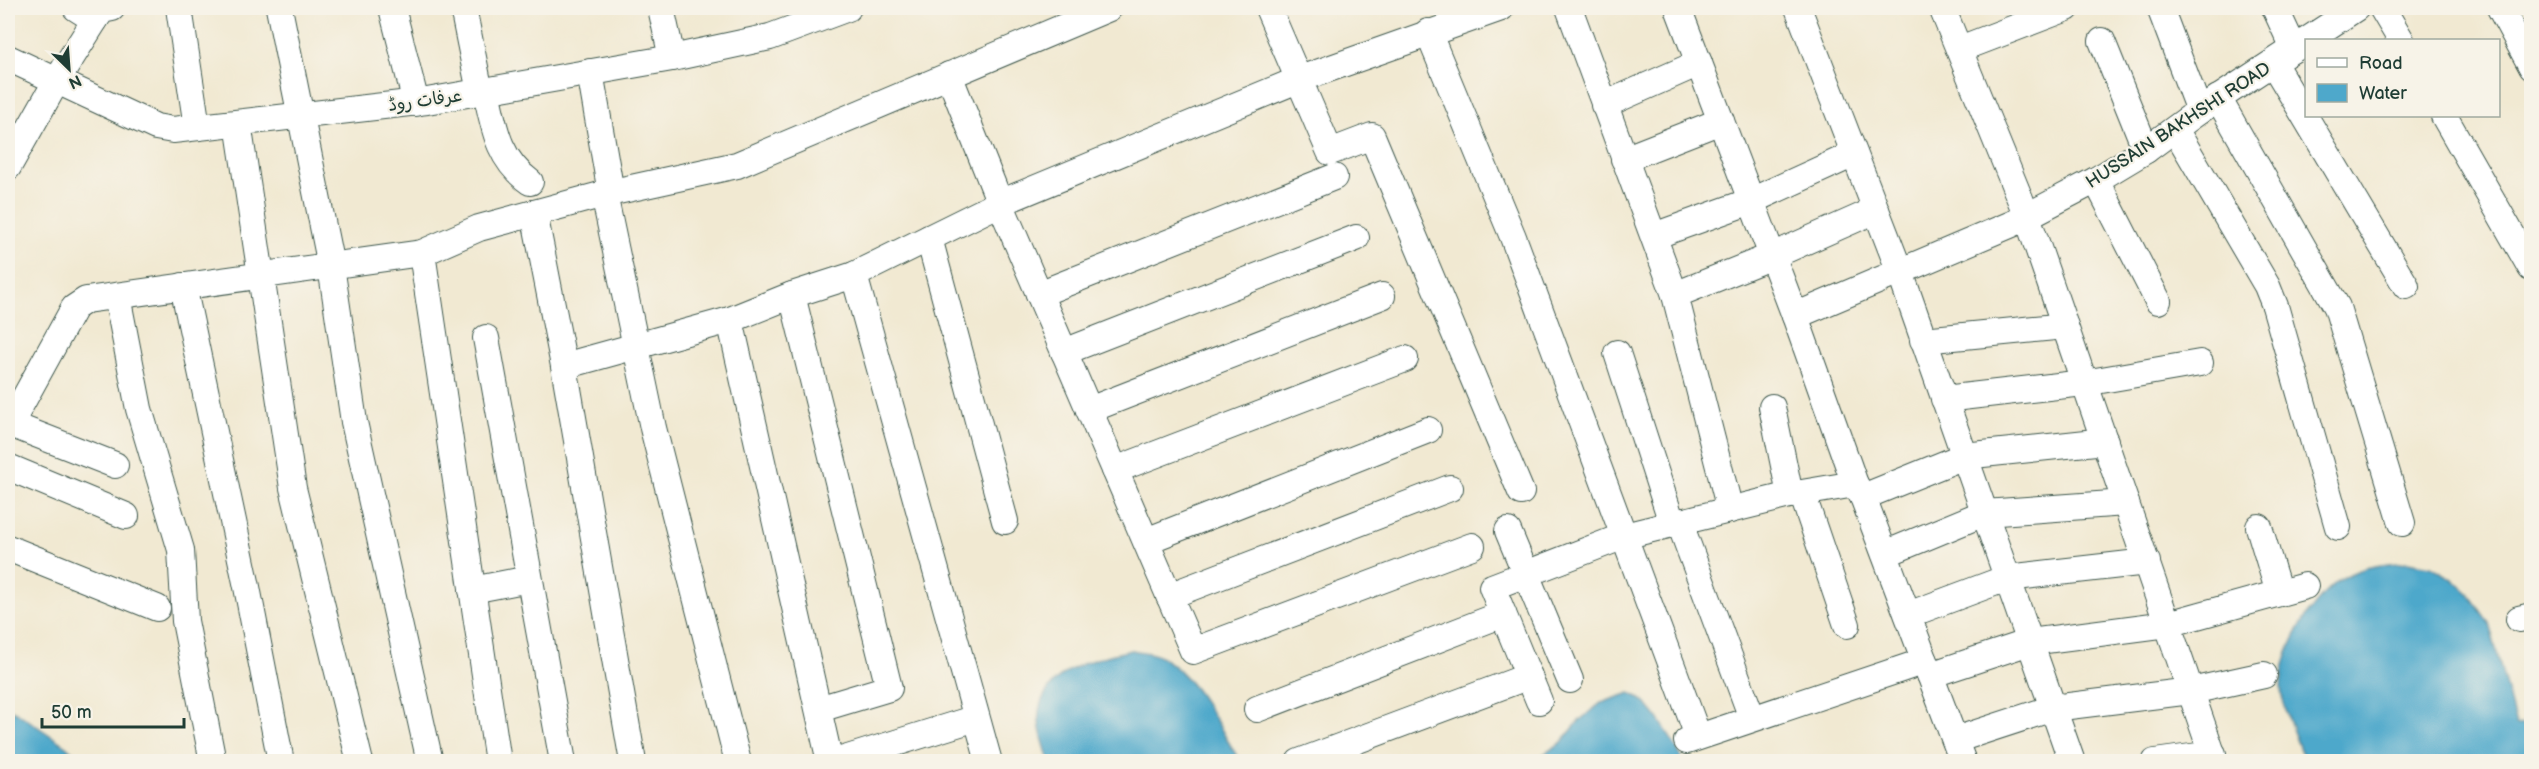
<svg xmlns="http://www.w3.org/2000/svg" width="2539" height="769" font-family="'Balsamiq Sans','Playpen Sans Arabic',sans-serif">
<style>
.water{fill:#4ea8cb;stroke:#367280;stroke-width:1.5}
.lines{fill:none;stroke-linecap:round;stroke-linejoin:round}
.minor-casing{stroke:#3e574c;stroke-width:28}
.minor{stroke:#fff;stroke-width:26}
.labels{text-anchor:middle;stroke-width:4.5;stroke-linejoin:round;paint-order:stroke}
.street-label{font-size:18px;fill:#1f3d34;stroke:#f7f3e8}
</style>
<rect width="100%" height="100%" fill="#f7f3e8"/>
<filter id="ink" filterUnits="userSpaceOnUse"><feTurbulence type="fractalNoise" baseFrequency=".0167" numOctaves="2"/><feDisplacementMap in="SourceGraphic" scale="12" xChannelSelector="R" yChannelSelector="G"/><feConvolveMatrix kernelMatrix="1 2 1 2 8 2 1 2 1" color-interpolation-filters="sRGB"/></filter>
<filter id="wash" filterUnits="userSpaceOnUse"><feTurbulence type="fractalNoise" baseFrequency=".008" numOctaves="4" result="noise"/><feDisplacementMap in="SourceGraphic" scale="24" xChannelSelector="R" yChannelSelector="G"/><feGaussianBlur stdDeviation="1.35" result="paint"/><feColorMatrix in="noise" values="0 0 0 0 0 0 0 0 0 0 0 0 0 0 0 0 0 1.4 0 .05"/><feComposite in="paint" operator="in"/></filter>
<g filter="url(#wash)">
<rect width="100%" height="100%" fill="#f1e9d2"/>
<g class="water">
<path d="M2408 562 2431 566 2453 579 2469 594 2489 623 2516 725 2531 723V761H2304C2297 740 2287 718 2282 696 2275 657 2315 590 2350 574 2368 565 2388 564 2408 562Z"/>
<path d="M1132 650C1140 652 1151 652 1159 656 1195 674 1219 728 1240 761H1049C1045 745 1035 723 1040 706 1051 668 1098 657 1132 650Z"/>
<path d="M1630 693C1656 704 1669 738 1684 761H1524L1541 756 1561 743 1580 720 1601 703Z"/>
<path d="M8 709 16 712 66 746 83 761H8Z"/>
</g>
</g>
<g filter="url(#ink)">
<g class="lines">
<defs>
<g id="minor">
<path d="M76 8 95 20"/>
<path d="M179 8 197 127"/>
<path d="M279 8 331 266 354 422 430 762"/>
<path d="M392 8 416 103"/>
<path d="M463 8 480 92"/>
<path d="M661 8 672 58"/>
<path d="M1268 8 1330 152 1372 136 1521 492"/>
<path d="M1569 8 1675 295 1730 510"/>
<path d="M1678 8 1795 316 1855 484 1863 497 1963 762"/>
<path d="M1798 8 1900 272 2072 762"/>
<path d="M1942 8 2027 216 2215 762"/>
<path d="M2160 8 2199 111"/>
<path d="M2275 8 2294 49"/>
<path d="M2382 8 2401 40"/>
<path d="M2500 8 2532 67"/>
<path d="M1428 32 1513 237 1698 736"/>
<path d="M2102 41 2146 150"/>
<path d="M1960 49 2067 8"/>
<path d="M8 58 156 127 173 130 427 101 672 58 770 37 848 8"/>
<path d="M2273 63 2406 286"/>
<path d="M590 72 611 193"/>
<path d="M949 75 1000 203 1193 651 1472 546"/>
<path d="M486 91C494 127 498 159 530 182"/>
<path d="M2218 98 2337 307 2402 523"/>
<path d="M1604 105 1699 63"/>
<path d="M2444 116 2531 268"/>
<path d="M238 123 293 488 360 762"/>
<path d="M2175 129 2267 286 2275 306 2338 527"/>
<path d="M1624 159 1721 121"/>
<path d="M8 167 56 82 95 20 102 10 112 8"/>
<path d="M2096 180 2158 301"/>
<path d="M604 194 653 428 738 762"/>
<path d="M534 213 564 366 633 762"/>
<path d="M1654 236 1751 201 1854 154"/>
<path d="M929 238 1005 521"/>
<path d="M422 253 498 762"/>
<path d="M854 275 989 762"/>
<path d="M183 286 247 587 281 762"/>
<path d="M1039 294 1334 177"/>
<path d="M792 295 889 688 819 709"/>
<path d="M1675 295 1772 256 1876 210"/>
<path d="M117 296 139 409 181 550 185 621 213 762"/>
<path d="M1795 316 2012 224 2096 180 2146 150 2199 111 2356 8"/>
<path d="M730 320 830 762"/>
<path d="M486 338 563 762"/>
<path d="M1923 340 2065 326"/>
<path d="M1064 352 1356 238"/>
<path d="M1617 353 1672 523"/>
<path d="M564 366 730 320 792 295 854 275 1000 203 1300 79 1501 8"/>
<path d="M1944 399 2084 383 2200 363"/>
<path d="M1772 407 1790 495"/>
<path d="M1089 410 1382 296"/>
<path d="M10 424 115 465"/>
<path d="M8 428 74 308 86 300 422 253 479 228 604 194 737 165 1109 8"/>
<path d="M8 467 126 516"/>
<path d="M1115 470 1405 359"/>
<path d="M1802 493 1847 625"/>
<path d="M1863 497 1964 456 2105 441"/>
<path d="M1679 521 1752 718"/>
<path d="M2259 527 2279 593"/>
<path d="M1508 531 1570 680"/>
<path d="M1146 541 1428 430"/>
<path d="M8 548 157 608"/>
<path d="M1885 554 1984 513 2126 503"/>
<path d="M472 590 529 579"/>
<path d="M1169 596 1450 488"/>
<path d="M1908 615 2007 578 2147 562"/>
<path d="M2519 619 2532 616"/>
<path d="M1930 675 2030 642 2168 624 2305 586"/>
<path d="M1539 701 1492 587 1624 536 1790 495 1855 484"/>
<path d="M1257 709 1503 614"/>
<path d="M1955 740 2053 708 2191 691 2264 675"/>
<path d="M1687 741 1925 661"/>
<path d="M835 762 976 718"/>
<path d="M1299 762 1529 676"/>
<path d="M2155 762 2213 754"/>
</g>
</defs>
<use href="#minor" class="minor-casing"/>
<use href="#minor" class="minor"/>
</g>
</g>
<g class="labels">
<g class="street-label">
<text transform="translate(425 100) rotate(-8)" y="6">عرفات روڈ</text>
<text transform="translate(2178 125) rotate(-33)" y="6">HUSSAIN BAKHSHI ROAD</text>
</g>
</g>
<rect width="2539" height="769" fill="none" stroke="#f7f3e8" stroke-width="30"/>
<rect x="2305" y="39" width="195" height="78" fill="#f7f3e8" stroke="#a1aaa0" stroke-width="1.5"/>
<rect x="2317" y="58" width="30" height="9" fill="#ffffff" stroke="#a1aaa0" stroke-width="1.5"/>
<text x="2359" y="69" font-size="18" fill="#1f3d34">Road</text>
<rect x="2317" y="84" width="30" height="18" fill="#4ea8cb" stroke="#a1aaa0" stroke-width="1.5"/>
<text x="2359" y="99" font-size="18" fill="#1f3d34">Water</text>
<g transform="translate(69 69) rotate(155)" stroke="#f7f3e8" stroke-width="4.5" paint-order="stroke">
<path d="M0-4.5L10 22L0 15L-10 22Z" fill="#1f3d34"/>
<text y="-9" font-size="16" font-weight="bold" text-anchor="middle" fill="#1f3d34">N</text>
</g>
<path d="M42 718v9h142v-9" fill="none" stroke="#1f3d34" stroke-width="3"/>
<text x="51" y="718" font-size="18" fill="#1f3d34" stroke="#f7f3e8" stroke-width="4.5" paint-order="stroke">50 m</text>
</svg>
